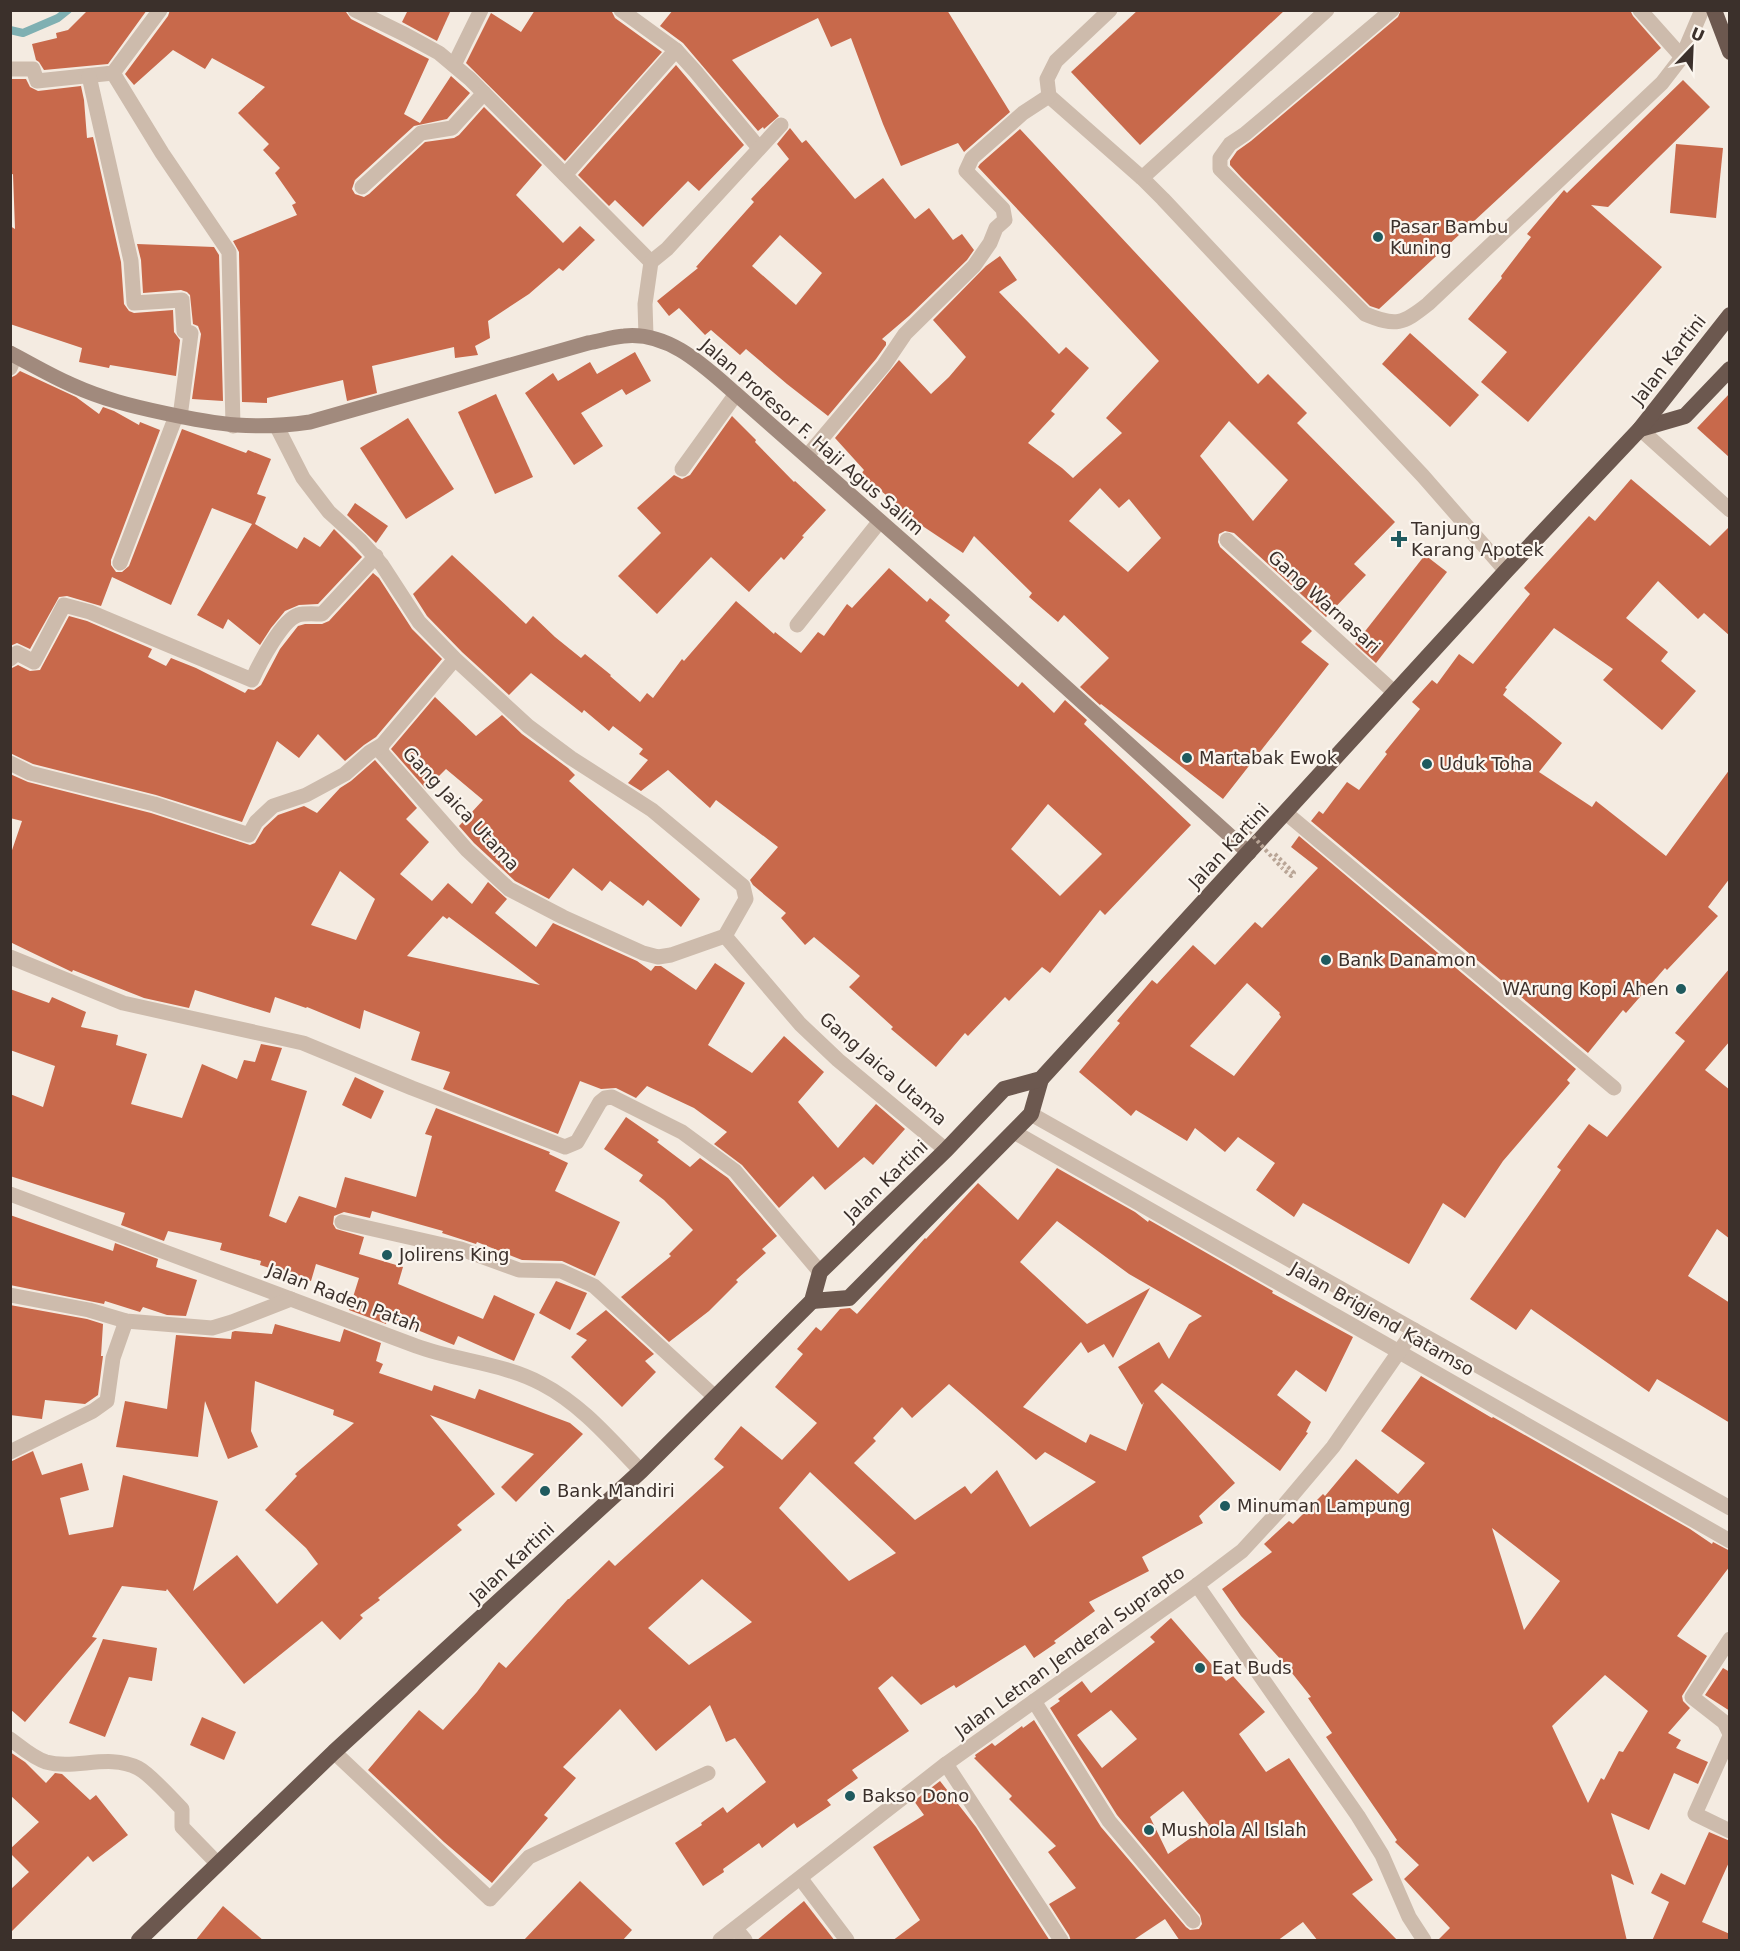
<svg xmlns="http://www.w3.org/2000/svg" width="1740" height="1951" font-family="'DejaVu Sans',sans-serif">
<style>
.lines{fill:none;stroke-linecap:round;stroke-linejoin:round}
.stream{stroke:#7fb0b2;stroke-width:8}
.building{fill:#c8694b;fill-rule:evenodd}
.path{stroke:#b9a596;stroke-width:4;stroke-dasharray:3 3;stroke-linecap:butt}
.service{stroke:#cdbbac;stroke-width:15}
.minor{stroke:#cdbbac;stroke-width:15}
.tertiary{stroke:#cdbbac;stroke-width:15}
.secondary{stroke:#a18a7d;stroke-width:15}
.trunk{stroke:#6c584f;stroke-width:16}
.path-bridge{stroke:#b9a596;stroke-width:4;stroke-dasharray:3 3;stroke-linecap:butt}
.poi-dot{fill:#1f5a5e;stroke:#fbf5ee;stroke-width:2}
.labels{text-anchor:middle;stroke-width:4.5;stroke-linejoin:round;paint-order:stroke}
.poi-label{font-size:18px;fill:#3b302b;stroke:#fbf5ee;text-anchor:start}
.street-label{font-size:18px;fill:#3b302b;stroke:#fbf5ee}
</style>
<rect width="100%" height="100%" fill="#f4ebe1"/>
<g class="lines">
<path class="stream" d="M10 30 23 33 58 18 68 10"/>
</g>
<g class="building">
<path d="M88 10H147L108 64 44 70 39 62 36 60 32 44 57 38 56 33 68 30Z"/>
<path d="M170 10H342L346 12 351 19 429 59 404 114 420 123 451 76 470 93 447 119 414 126 355 180 352 189 355 194 364 197 369 194 425 142 454 138 459 135 484 107 542 165 516 195 563 243 580 226 595 240 563 271 559 268 529 294 488 321 490 338 475 346 478 355 455 358 454 347 372 366 377 393 347 401 343 380 267 398V403L242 402 239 252 233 241 297 215 292 205 296 203 275 173 280 168 263 150 269 144 238 113 265 87 212 58 205 69 173 50 134 85 128 78 125 74 168 16Z"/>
<path d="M408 10H451L437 41 402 22Z"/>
<path d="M535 10H611L615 18 662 52 565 161 466 63 491 13 521 32Z"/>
<path d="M673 10H947L1010 112 964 152 958 143 901 166 883 124 851 38 831 47 818 18 732 60 779 116 764 129 763 127 758 131 683 43 660 26Z"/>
<path d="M1138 10H1285L1140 145 1071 72Z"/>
<path d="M1401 10H1630L1633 16 1661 48 1379 309 1370 306 1241 177 1230 165V161L1237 151 1251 141 1398 17Z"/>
<path d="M676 65 744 145 699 191 688 181 643 227 615 200 609 206 578 175Z"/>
<path d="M10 79H26L30 87 38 91 81 86 84 100 87 138 93 137 121 262 124 304 129 311 134 313 173 310 174 332 180 340 176 376 110 365 109 368 79 362 82 348 10 324V226L15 229 13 174 10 175Z"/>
<path d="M1683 80 1710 107 1608 207 1591 205 1662 267 1528 422 1481 382 1507 352 1468 319 1502 278 1501 276 1531 237 1527 234 1564 190 1567 193Z"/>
<path d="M790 128 802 143 806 140 855 199 883 178 915 219 929 208 953 240 962 234 974 250 967 260 909 316 882 339 886 342V345L876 359 828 416 787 384 746 349 740 355 711 330 705 335 679 308 669 316 657 301 698 268 696 267 754 202 751 199 789 159 777 144ZM780 235 822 273 796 305 752 266Z"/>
<path d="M1020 129 1258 384 1268 374 1307 413 1297 423 1395 522 1354 564 1366 575 1326 617 1234 533 1225 531 1219 534 1218 542 1220 547 1312 631 1301 642 1329 664 1223 799 1101 704 1100 705 1080 687 1109 658 1064 615 1058 622 1029 597 1032 593 974 536 963 553 924 527 861 474 864 470 835 438 899 360 931 394 949 377 966 357 933 320 986 266 1000 256 1017 280 999 292 1059 354 1066 347 1089 368 1051 411 1055 414 1028 443 1062 468 1073 478 1122 433 1106 418 1159 361 978 167 980 164ZM1229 421 1288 480 1253 521 1200 456ZM1100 488 1119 508 1129 499 1161 538 1128 572 1069 521Z"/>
<path d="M1676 144 1723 148 1716 218 1670 213Z"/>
<path d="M137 244 214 247 219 255 223 401 192 399 201 334 198 326 193 324 190 295 187 292 181 290 143 293 141 260Z"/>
<path d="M1410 333 1479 395 1450 427 1382 364Z"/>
<path d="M635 352 651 381 626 395 622 389 581 413 603 446 574 465 525 393 553 373 558 381 590 362 597 374Z"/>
<path d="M20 371 76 397 99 414 103 407 114 411 139 425 140 422 160 430 111 560V565L116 572H122L129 566 182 429 246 453 248 450 271 459 257 494 266 497 255 524 297 549 304 537 320 547 334 529 362 557 318 604 299 605 285 611 271 628 260 645 228 619 223 629 197 615 252 524 212 508 171 605 112 577 101 606 67 596 59 597 30 649 17 643 10 646V378L16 375Z"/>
<path d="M1730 393V458L1697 428Z"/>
<path d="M496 394 533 477 495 494 458 412Z"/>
<path d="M732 416 756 440 755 442 794 482 795 481 826 510 802 536 804 537 784 560 781 557 749 592 711 557 657 614 618 576 661 533 637 508 674 475 682 479 690 475Z"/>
<path d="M408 418 454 489 406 519 360 448Z"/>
<path d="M1631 479 1710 546 1730 526V636L1704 613 1698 619 1658 581 1626 618 1668 652 1661 661 1696 691 1662 730 1603 680 1613 669 1554 628 1505 688 1507 689 1503 695 1562 743 1539 772 1592 807 1596 801 1666 856 1730 769V878L1708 907 1718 916 1667 970 1665 968 1626 1013 1623 1010 1588 1053 1311 821 1319 811 1323 814 1347 782 1359 790 1387 754 1385 752 1420 709 1412 702 1432 680 1437 684 1459 654 1473 664 1530 594 1524 588 1589 516 1595 521Z"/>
<path d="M355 503 388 526 376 543 347 515Z"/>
<path d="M452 555 526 624 533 616 555 637 581 658 585 654 611 675 610 676 640 702 647 693 653 698 682 659 684 661 736 601 774 634 775 632 801 653 818 632 824 636 847 604 852 608 889 568 927 602 930 598 950 615 945 621 1018 687 1022 682 1054 713 1065 700 1087 720 1084 724 1191 825 1105 915 1100 910 1050 973 1042 967 1009 1001 1005 997 968 1036 965 1033 936 1067 891 1029 893 1027 849 987 860 976 814 937 805 945 781 918 786 913 753 885 750 880 778 847 716 800 710 808 668 770 641 791 628 783 648 760 639 754 643 749 613 726 609 731 584 710 582 713 531 673 509 695 462 652 427 616 413 594ZM1048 804 1102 854 1060 896 1011 849Z"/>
<path d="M1425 555 1447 572 1376 663 1355 644Z"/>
<path d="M373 573 379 578 412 629 442 659 376 737 364 745 345 761 318 734 299 758 277 741 242 822 156 795 33 764 10 753V669L18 665 30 671 40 670 69 616 87 621 152 649 148 657 166 666 171 658 196 668 245 693 248 689 254 690 261 685 280 649 298 626 305 624H322L329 621Z"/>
<path d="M435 697 476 736 502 715 522 734 568 768 575 775 569 781 700 899 681 927 648 900 643 906 610 881 602 891 573 868 549 899 515 881 474 843 459 826 483 800 446 769 426 789 391 749Z"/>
<path d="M375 760 417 808 406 819 429 842 400 874 432 901 448 883 472 904 488 882 507 899 495 913 536 947 553 923 637 961 651 971 655 966H661L696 990 715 963 745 983 708 1045 752 1073 784 1036 824 1072 798 1102 838 1148 876 1104 905 1129 873 1165 864 1157 825 1190 813 1176 779 1208 742 1165 714 1144 727 1132 694 1108 647 1086 636 1098 616 1088 601 1089 580 1081 558 1134 443 1089 450 1072 411 1060 420 1032 364 1010 360 1029 307 1007 306 1008 275 997 270 1013 195 990 189 1008 144 998 73 970 72 972 10 942V856L22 821 10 818V774L28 782 151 813 250 845 255 843 264 828 278 815 304 806 317 813 340 788 351 781ZM340 871 375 899 356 940 311 925ZM443 916 447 919 449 917 540 985 407 956Z"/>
<path d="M1299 836 1576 1069 1567 1080 1570 1083 1503 1161 1465 1218 1443 1203 1409 1264 1303 1203 1294 1217 1256 1190 1275 1163 1238 1137 1225 1152 1195 1128 1187 1141 1136 1110 1131 1116 1079 1072 1120 1023 1117 1021 1152 980 1157 984 1193 945 1215 965 1255 922 1262 928 1318 868 1291 847ZM1247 983 1280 1013 1279 1014 1281 1017 1234 1076 1190 1046Z"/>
<path d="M1730 968V1041L1705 1070 1730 1090V1239L1717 1229 1688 1276 1730 1303V1423L1657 1379 1649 1392 1531 1309 1516 1330 1470 1299 1561 1170 1557 1167 1589 1124 1607 1137 1685 1041 1675 1033Z"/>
<path d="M10 989 49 1003 52 997 86 1012 81 1027 118 1035 116 1045 147 1054 131 1104 182 1118 202 1064 237 1079 244 1060 255 1062 261 1044 282 1048 271 1080 307 1091 269 1216 286 1223 299 1196 336 1208 345 1177 416 1197 432 1136 425 1134 436 1108 550 1152 549 1154 568 1163 555 1191 620 1222 595 1276 562 1261 522 1260 477 1242 476 1244 442 1233 443 1231 372 1211 370 1218 344 1212 334 1216 333 1224 336 1229 364 1237 359 1254 403 1267 398 1284 483 1319 494 1295 535 1314 514 1361 458 1336 454 1345 388 1318 386 1324 349 1310 359 1278 316 1264 311 1281 260 1265 261 1261 220 1250 222 1243 168 1231 164 1241 121 1225 125 1213 10 1176V1094L43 1107 55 1066 10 1050Z"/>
<path d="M355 1077 384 1091 371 1119 342 1105Z"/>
<path d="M626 1117 659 1140 657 1142 690 1167 700 1158 728 1178 777 1236 762 1249 766 1253 736 1280 738 1282 709 1311 669 1342 621 1297 671 1256 669 1254 693 1230 664 1200 639 1181 643 1175 604 1149Z"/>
<path d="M1057 1168 1135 1212 1148 1222 1149 1220 1273 1291 1272 1293 1353 1337 1326 1392 1296 1370 1277 1395 1311 1422 1306 1432 1308 1433 1280 1471 1162 1383 1154 1391 1235 1483 1199 1516 1203 1523 1142 1557 1149 1571 1089 1602 1095 1611 1054 1641 1056 1643 1034 1658 1025 1645 956 1688 954 1685 921 1705 892 1676 878 1688 909 1731 852 1770 858 1778 827 1800 831 1805 797 1828 794 1823 762 1848 759 1843 723 1869 724 1872 703 1886 675 1843 702 1825 701 1823 723 1807 727 1813 766 1782 735 1738 726 1742 710 1705 656 1751 620 1709 563 1767 576 1778 544 1815 548 1818 492 1883 444 1842 368 1770 419 1710 443 1730 477 1692 499 1662 506 1668 568 1599H569L609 1560 615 1566 724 1467 714 1459 741 1426 782 1460 817 1423 775 1387 803 1354 797 1349 816 1327 821 1331 840 1309 850 1308 857 1314 925 1238 926 1239 978 1183 1018 1220ZM1057 1221 1129 1274 1202 1316 1189 1324 1169 1359 1159 1342 1118 1367 1142 1405 1144 1402 1126 1451 1090 1434 1086 1443 1023 1407 1081 1342 1088 1353 1104 1344 1113 1358 1150 1288 1087 1324 1020 1262ZM949 1384 1036 1460 1045 1452 1096 1482 1030 1527 997 1470 971 1494 965 1486 915 1520 854 1463 876 1441 873 1438 902 1407 912 1418ZM810 1472 896 1553 849 1581 779 1508ZM702 1579 752 1622 689 1665 648 1628Z"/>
<path d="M10 1215 113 1251 115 1243 158 1259 156 1267 197 1280 186 1316 167 1315 143 1307 140 1312 105 1301 104 1304 10 1285Z"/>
<path d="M556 1281 587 1293 570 1330 539 1313Z"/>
<path d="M10 1305 87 1319 103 1324 101 1356H103L98 1395 85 1404 45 1400 42 1419 10 1415Z"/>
<path d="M606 1310 654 1354 645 1361 656 1372 622 1407 571 1357 587 1340 576 1334Z"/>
<path d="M275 1324 340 1342 344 1329 381 1343 376 1361 383 1364 379 1373 432 1391 434 1385 475 1399 479 1389 570 1423 583 1434 516 1502 501 1487 534 1454 430 1415 495 1494 457 1525 462 1530 378 1598 380 1600 360 1615 363 1618 340 1640 322 1621 244 1684 167 1589 166 1591 122 1586 92 1637 97 1638 25 1722 10 1709V1462L33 1451 42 1475 82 1463 89 1490 60 1498 69 1535 113 1527 123 1475 218 1501 193 1591 237 1555 277 1604 318 1564 306 1548 265 1510 297 1476 295 1474 354 1423 333 1415 334 1410 255 1381 251 1431 258 1447 228 1459 205 1401 198 1457 116 1447 125 1401 167 1409 176 1335 231 1339 232 1332 235 1331 272 1334Z"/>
<path d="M1421 1376 1492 1418 1493 1417 1690 1529 1712 1544 1713 1542 1730 1551V1566L1677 1636 1707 1656 1682 1696 1683 1701 1690 1708 1668 1733 1681 1740 1676 1748 1708 1762 1698 1784 1674 1773 1649 1830 1611 1813 1634 1885 1611 1874 1627 1941H1437L1450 1928 1404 1879 1419 1865 1395 1842 1397 1840 1326 1737 1332 1733 1308 1698 1311 1697 1284 1663 1241 1616 1222 1589 1272 1552 1264 1544 1289 1521 1293 1524 1323 1494 1325 1496 1356 1459 1398 1494 1425 1463 1381 1431ZM1492 1528 1560 1581 1524 1630ZM1605 1675 1648 1711 1623 1752 1619 1751 1604 1780 1601 1778 1588 1803 1552 1726Z"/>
<path d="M1171 1618 1226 1681 1233 1676 1265 1712 1239 1734 1266 1772 1289 1758 1373 1880 1352 1894 1398 1941H1318L1303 1922 1277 1941H1180L1165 1919 1132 1941H1071L1069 1935 1049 1904 1076 1888 1048 1852 1056 1846 1009 1799 1012 1796 974 1758 976 1757 975 1755 992 1743 995 1746 1022 1726 1023 1728 1034 1720 1101 1827 1186 1927 1190 1930 1199 1929 1202 1924 1200 1915 1117 1815 1050 1708 1060 1701 1058 1699 1082 1681 1091 1693 1155 1642 1150 1637ZM1111 1710 1137 1739 1102 1768 1077 1735ZM1183 1791 1209 1825 1168 1854 1150 1817Z"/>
<path d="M103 1639 157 1648 152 1681 129 1677 105 1737 69 1723Z"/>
<path d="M1723 1668 1730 1672V1711L1705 1695Z"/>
<path d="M202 1717 236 1732 224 1760 190 1745Z"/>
<path d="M10 1752 25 1762 46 1783 55 1773 62 1774 90 1800 96 1795 128 1835 93 1862 88 1856 10 1933V1890L29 1872 10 1853V1849L39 1822 10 1795Z"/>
<path d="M940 1781 976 1827 1050 1941H892L920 1920 873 1847 924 1815 914 1801Z"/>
<path d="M1709 1832 1730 1841V1860L1702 1922 1730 1934V1941H1652L1669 1902 1651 1893 1661 1873 1685 1885Z"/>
<path d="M580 1881 632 1930 622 1941H523Z"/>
<path d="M804 1901 835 1941H756Z"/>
<path d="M223 1906 264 1941H195Z"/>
</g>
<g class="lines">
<path class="path" d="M1275 854 1294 873 1291 876 1282 868"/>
<g class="service">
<path d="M1392 10 1245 134 1230 144 1220 158V169L1365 314C1396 327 1403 324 1428 304L1662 83 1682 57 1702 10"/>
<path d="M1640 10 1682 57"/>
<path d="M1640 429 1730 510"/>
<path d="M682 469 736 394"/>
<path d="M797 625 880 521"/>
<path d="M334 1752 490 1899 529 1857 708 1773"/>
<path d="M946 1764 1061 1940"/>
<path d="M736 1929 745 1940"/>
</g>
<g class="minor">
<path d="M355 10 406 35 439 53 470 79 651 262"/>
<path d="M621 10 676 50 695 71 759 148"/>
<path d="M1110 10 1056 61 1047 79 1049 96 1142 178 1163 199 1423 476 1506 571"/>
<path d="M454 65 481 10"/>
<path d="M10 69H33L37 81 113 73 160 10"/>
<path d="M113 73 162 153 229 252 233 426"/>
<path d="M89 76 131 261 134 303 182 300 184 331 191 333 180 417"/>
<path d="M565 175 676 50"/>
<path d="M1142 178 1327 10"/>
<path d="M362 187 421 133 452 128 484 93"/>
<path d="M646 336 645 304 651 262 667 249 781 125"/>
<path d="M10 368 15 356"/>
<path d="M277 427 303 478 329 512 360 540 382 565 419 622 455 659 528 726 571 758 652 810 743 886 746 899 725 936 671 955 658 957 643 953 563 917 509 889 467 850 381 752 382 745 455 659"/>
<path d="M807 456 884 365 905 334 974 266 990 243 996 228 1005 220 1003 209 966 171 972 158 1023 113 1049 96"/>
<path d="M1227 540 1395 693"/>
<path d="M120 563 176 416"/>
<path d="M10 659 17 653 34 662 64 605 90 612 252 680C259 664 282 620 298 615 305 613 315 614 322 614L376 556"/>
<path d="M10 763 30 773 154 804 249 835 256 822 273 806 306 795 345 774 370 752 382 745"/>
<path d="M1286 813 1614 1088"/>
<path d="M725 936 800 1024 838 1060 946 1150"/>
<path d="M10 957 123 1003 303 1043 412 1088 565 1147 577 1142 600 1102 605 1098 612 1097 682 1132 735 1171 820 1272"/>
<path d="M10 1194C146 1244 281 1295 416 1346 457 1361 503 1363 542 1384 582 1405 610 1439 641 1471"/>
<path d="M342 1222 461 1249 519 1270 561 1271 594 1286 715 1397"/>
<path d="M10 1295 89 1310 126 1321 212 1328 232 1322 291 1299"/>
<path d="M10 1452 93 1411 107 1401 113 1358 126 1321"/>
<path d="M1197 1585 1358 1816 1382 1855 1409 1917 1424 1940"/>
<path d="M1730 1639 1692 1697 1724 1722 1730 1734"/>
<path d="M1034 1701 1109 1821 1193 1921"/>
<path d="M1730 1736 1695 1814 1730 1831"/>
<path d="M10 1739C21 1747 33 1758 46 1762 75 1770 109 1753 138 1768 150 1774 171 1798 182 1809V1827L217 1863"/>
<path d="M801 1879 847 1940"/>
</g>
<g class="tertiary">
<path d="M1031 1114 1730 1508"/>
<path d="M1014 1132 1730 1541"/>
<path d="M720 1940 946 1764 1197 1585 1242 1551 1279 1511 1333 1447 1414 1330"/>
</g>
<path class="secondary" d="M10 353C31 364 51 376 72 385 103 399 131 406 164 413 219 425 254 430 310 422L588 343C600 341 612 337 624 336 669 331 705 367 736 394L964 595 1249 853"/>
<g class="trunk">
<path d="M1714 10 1730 52"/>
<path d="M1640 429 1685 416 1730 369"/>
<path d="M812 1301 849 1298 1031 1114 1041 1079"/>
<path d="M139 1940 334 1752 641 1471 812 1301 820 1272 946 1150 1004 1089 1041 1079 1506 571 1640 429 1730 315"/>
</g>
<path class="path-bridge" d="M1241 823 1282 868"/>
</g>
<g class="poi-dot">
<circle cx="1378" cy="237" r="6"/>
<path d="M1396 530h6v6h6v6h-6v6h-6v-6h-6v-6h6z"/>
<circle cx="1187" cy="758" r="6"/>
<circle cx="1427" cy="764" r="6"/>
<circle cx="1326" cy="960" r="6"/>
<circle cx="1681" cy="989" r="6"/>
<circle cx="387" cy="1255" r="6"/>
<circle cx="545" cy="1491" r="6"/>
<circle cx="1225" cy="1506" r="6"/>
<circle cx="1200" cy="1668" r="6"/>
<circle cx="850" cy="1796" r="6"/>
<circle cx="1149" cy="1830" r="6"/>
</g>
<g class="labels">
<g class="poi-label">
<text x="1390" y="233">Pasar Bambu<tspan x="1390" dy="21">Kuning</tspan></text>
<text x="1411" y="535">Tanjung<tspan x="1411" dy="21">Karang Apotek</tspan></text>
<text x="1199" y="764">Martabak Ewok</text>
<text x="1439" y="770">Uduk Toha</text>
<text x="1338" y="966">Bank Danamon</text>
<text x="1669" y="995" text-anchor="end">WArung Kopi Ahen</text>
<text x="399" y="1261">Jolirens King</text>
<text x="557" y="1497">Bank Mandiri</text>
<text x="1237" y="1512">Minuman Lampung</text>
<text x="1212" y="1674">Eat Buds</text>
<text x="862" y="1802">Bakso Dono</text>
<text x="1161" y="1836">Mushola Al Islah</text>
</g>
<g class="street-label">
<text transform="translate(1669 360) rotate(-52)" y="6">Jalan Kartini</text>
<text transform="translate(812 437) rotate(41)" y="6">Jalan Profesor F. Haji Agus Salim</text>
<text transform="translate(1324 602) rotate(42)" y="6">Gang Warnasari</text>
<text transform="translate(461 809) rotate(47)" y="6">Gang Jaica Utama</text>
<text transform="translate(1229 846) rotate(-47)" y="6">Jalan Kartini</text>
<text transform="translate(883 1069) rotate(41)" y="6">Gang Jaica Utama</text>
<text transform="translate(886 1181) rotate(-44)" y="6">Jalan Kartini</text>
<text transform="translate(344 1298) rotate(21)" y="6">Jalan Raden Patah</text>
<text transform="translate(1382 1319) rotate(30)" y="6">Jalan Brigjend Katamso</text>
<text transform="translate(512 1563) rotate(-43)" y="6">Jalan Kartini</text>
<text transform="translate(1070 1652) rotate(-36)" y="6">Jalan Letnan Jenderal Suprapto</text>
</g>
</g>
<rect width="1740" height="1951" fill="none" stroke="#3b302b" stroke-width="24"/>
<g transform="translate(1692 48) rotate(23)" stroke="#fbf5ee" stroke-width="4.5" paint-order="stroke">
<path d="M0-4.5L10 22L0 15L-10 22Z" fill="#3b302b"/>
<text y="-9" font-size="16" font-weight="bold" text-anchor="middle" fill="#3b302b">U</text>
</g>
</svg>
